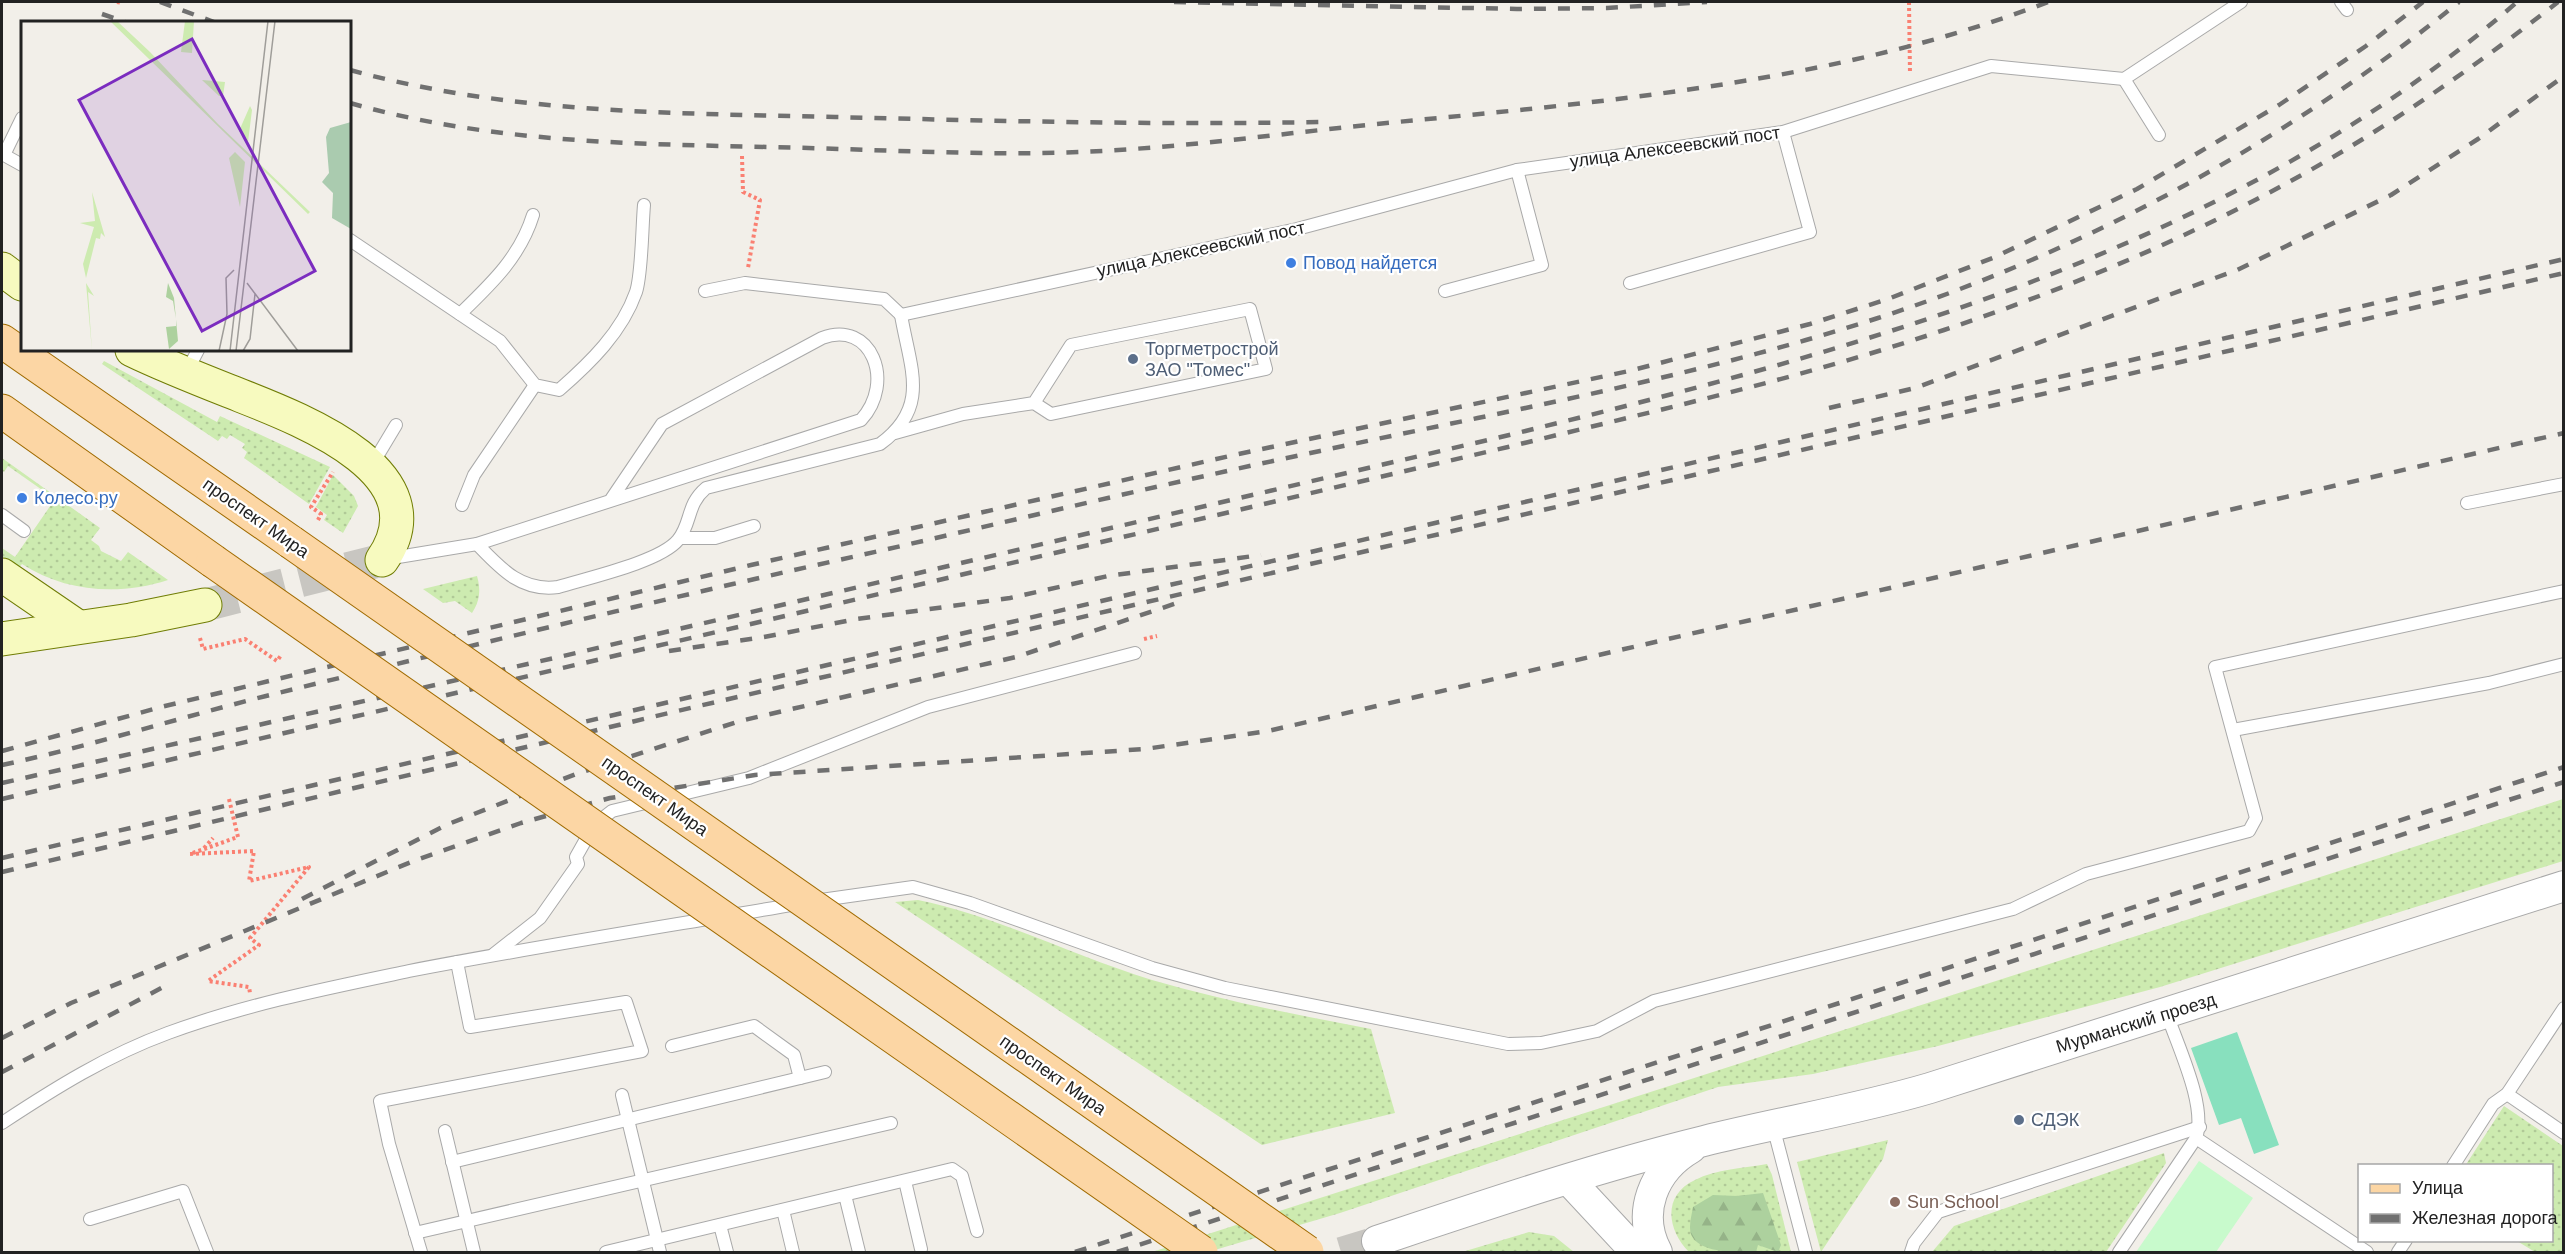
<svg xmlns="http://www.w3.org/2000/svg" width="2565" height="1254" font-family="Helvetica,sans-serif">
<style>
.grass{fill:url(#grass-dots)}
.forest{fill:url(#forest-firs)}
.park{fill:#c8facc}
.pitch{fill:#88e0be}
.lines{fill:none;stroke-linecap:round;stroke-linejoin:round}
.tertiary-tunnel{stroke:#c8c6c1;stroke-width:30;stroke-dasharray:30 15;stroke-linecap:butt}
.secondary-tunnel{stroke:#c8c6c1;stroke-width:33;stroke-dasharray:33 16;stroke-linecap:butt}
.service-casing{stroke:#a9a9a9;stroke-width:14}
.tertiary-casing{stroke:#a9a9a9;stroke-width:32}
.secondary-casing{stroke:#707d05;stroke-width:35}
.primary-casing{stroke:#a06b00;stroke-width:35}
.path{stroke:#fa8072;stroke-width:4;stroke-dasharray:3 3;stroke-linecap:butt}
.service{stroke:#fff;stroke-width:12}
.tertiary{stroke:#fff;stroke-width:30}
.secondary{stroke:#f7fabf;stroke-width:33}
.primary{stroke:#fcd6a4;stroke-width:33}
.rail{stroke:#707070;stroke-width:4.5;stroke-dasharray:12 12;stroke-linecap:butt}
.primary-bridge-casing{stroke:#a06b00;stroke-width:35;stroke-linecap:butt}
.primary-bridge{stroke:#fcd6a4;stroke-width:33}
.shop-dot{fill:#3f7fe0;stroke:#fff;stroke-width:2}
.service-dot{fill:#5c6f8a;stroke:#fff;stroke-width:2}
.education-dot{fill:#8d6e63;stroke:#fff;stroke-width:2}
.labels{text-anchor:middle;stroke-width:4.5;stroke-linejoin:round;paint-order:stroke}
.street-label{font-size:18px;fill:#222;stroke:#fff}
.shop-label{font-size:18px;fill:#366cbe;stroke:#fff;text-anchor:start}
.service-label{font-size:18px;fill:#4e5e75;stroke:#fff;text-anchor:start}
.education-label{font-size:18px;fill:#785e54;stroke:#fff;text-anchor:start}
.inset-road{fill:none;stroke:#9f9d99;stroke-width:1.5}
.view{fill:#7b2cbf;fill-opacity:0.15;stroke:#7b2cbf;stroke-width:3}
.inset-edge{fill:none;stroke:#222;stroke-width:3}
</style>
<defs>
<pattern id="grass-dots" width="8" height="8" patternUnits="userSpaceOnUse" patternTransform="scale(1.5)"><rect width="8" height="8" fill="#cdebb0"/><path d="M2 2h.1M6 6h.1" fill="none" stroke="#b0c997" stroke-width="1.8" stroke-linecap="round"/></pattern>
<pattern id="forest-firs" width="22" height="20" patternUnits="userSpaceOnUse" patternTransform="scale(1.5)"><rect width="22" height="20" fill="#add19e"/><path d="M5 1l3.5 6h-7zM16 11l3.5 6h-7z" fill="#95b388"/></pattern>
</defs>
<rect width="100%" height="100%" fill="#f2efe9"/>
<g class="grass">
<path d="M104 361 217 422 220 416 330 467 309 504 244 458 247 452 242 448 245 444 230 435 227 439 222 436 218 441 102 364Z"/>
<path d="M2 458 100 528 91 540 99 546 101 551 121 561 128 552 168 580C119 596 65 592 22 564L18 569 2 559V548L15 557 55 499 8 466 4 472 2 470Z"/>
<path d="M333 475 354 496 358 506 343 533 324 520 327 515 316 507Z"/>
<path d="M477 576C481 590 480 601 472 613L455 601 443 603 423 589Z"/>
<path d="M2563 799V861L2160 987 1938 1046 1813 1074 1718 1087 1340 1213 1208 1252H1152Z"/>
<path d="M918 900C999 917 1074 956 1152 980 1224 1001 1298 1015 1371 1029L1395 1113 1262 1145 895 902Z"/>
<path d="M2504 1106 2563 1146V1252H2535L2517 1241 2552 1240V1166H2465Z"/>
<path d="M1888 1140 1883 1159 1821 1252 1797 1162Z"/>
<path d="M2164 1153 2166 1163 2106 1252H1932L1954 1226Z"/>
<path d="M1767 1164 1772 1175 1791 1252H1689C1667 1230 1662 1195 1695 1180 1716 1169 1744 1168 1767 1164Z"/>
<path d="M1529 1232 1554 1236 1574 1252H1462Z"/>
</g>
<path class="forest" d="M1763 1193 1781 1245 1778 1252 1758 1245 1756 1252C1737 1253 1689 1254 1690 1227 1690 1220 1692 1213 1693 1207L1713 1195 1737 1196Z"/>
<path class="park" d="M2199 1161 2253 1198 2216 1252H2136Z"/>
<path class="pitch" d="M2237 1032 2279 1145 2254 1154 2241 1118 2219 1125 2191 1048Z"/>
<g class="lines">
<path class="tertiary-tunnel" d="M1341 1252 1377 1241"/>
<path class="secondary-tunnel" d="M205 605 382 560"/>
<defs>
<g id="service">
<path d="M2341 2 2347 10"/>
<path d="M2124 79 2241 2"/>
<path d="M2124 79 2159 135"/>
<path d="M22 118 4 155 22 165"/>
<path d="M350 240 500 341 535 385 559 390C590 363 622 332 636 292 642 274 642 227 644 205"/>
<path d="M1630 283 1810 232 1783 132"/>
<path d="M705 291 745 283 884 299 901 315"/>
<path d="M1445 291 1542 265 1517 170"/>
<path d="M460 314C491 284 520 257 533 215"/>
<path d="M901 315 1297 229 1517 170 1783 132 1991 66 2124 79"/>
<path d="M186 373 198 350"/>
<path d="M895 433 963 414 1034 403 1051 414 1266 369 1250 309 1071 345 1034 403"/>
<path d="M372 465 396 425"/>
<path d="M2467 503 2564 484"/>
<path d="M462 505 474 475 535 385"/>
<path d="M2 515 24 531"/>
<path d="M680 538H715L754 526"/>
<path d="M477 544C500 568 521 592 558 587 587 578 660 562 678 540 692 523 686 505 706 488L880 444C931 407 910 368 901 315"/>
<path d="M386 559 477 544 861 420C896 382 871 319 822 338L662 424 610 501"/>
<path d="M2233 730 2489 683 2564 664"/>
<path d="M814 901 913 887 970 903 1152 968 1225 988 1508 1044 1541 1043 1597 1031 1654 1001 2013 909 2086 874 2249 831 2256 818 2215 667 2564 591"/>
<path d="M494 954 540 918 578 864 576 857 594 825 612 811 749 778 928 707 1135 653"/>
<path d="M672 1046 754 1026 794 1055 800 1078"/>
<path d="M2507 1094 2564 1133"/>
<path d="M622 1095 660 1252"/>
<path d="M2 1123C55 1088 108 1055 168 1033 247 1004 328 988 409 971 538 946 668 926 797 904"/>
<path d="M1773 1126 1806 1252"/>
<path d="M445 1131 474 1252"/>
<path d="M2196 1138 2367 1252"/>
<path d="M452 1162 825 1072"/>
<path d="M2453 1166 2493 1104 2507 1094 2564 1008"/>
<path d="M905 1181 921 1249"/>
<path d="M845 1195 859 1252"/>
<path d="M783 1210 793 1252"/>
<path d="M90 1219 183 1191 207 1252"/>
<path d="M720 1225 727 1252"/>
<path d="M415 1233 891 1123"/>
<path d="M421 1252 389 1144 380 1101 642 1051 626 1002 470 1027 457 962"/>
<path d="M606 1252 952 1169 962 1176 977 1231"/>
<path d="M1911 1252 1914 1243 1938 1212 2200 1127"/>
<path d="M2119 1252 2196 1138C2207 1106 2178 1047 2167 1014"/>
<path d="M2398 1252 2406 1240"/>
</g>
<g id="tertiary">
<path d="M1569 1180 1636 1252"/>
<path d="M1377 1241C1485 1205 1594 1168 1704 1141 1780 1122 1856 1110 1930 1088L2564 886"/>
<path d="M1657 1252C1636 1213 1653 1170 1691 1148"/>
</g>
<g id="secondary">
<path d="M2 269 22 284"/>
<path d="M132 350C163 365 196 378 229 391 289 415 445 469 382 560"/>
<path d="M2 575 78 627"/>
<path d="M2 639 131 620 205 605"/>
</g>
<g id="primary">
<path d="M2 341 291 542"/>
<path d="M2 411 213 561"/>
</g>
</defs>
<use href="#service" class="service-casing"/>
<use href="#tertiary" class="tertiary-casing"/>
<use href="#secondary" class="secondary-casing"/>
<use href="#primary" class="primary-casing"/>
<g class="path">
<path d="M117 2 122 3"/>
<path d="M1909 2 1910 74"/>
<path d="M742 156 743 192 760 200 748 268"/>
<path d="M318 520 321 514 311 507 333 472"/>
<path d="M200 638 203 649 245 639 277 661 282 654"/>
<path d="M1144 639 1157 636"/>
<path d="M229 799 238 837 190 854 254 851 249 881 309 867 250 938 259 945 208 981 249 987 250 993"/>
<path d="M204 848 213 838"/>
</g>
<use href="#service" class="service"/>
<use href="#tertiary" class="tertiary"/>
<use href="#secondary" class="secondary"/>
<use href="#primary" class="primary"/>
<g class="rail">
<path d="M160 2 214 22"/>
<path d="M1174 2 1517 9 1607 8 1707 2"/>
<path d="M102 14 125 22"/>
<path d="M350 70C510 114 670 113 835 117 997 121 1159 125 1320 122"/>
<path d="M350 103C487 142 627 144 769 147 872 149 976 156 1079 152 1185 148 1291 132 1397 122 1615 101 1842 81 2048 2"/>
<path d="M1829 408 1915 388 2237 270 2391 195 2478 139 2564 76"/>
<path d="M669 651 764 637 857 619 1010 598 1108 576 1261 555"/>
<path d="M2 751 161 707 751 565 1234 455 1629 371 1810 324 1888 299 1995 257 2137 189 2279 105 2366 46 2423 2"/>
<path d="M2 765C91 746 178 718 266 696 473 645 680 595 888 549 1032 516 1176 481 1320 451 1507 411 1696 377 1878 318 2087 250 2289 140 2459 2"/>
<path d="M2 783 563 656 1505 436C1862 349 2234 249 2517 2"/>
<path d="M2 799 1508 447C1654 411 1802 378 1944 330 2093 280 2241 216 2374 132 2438 92 2499 48 2558 2"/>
<path d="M2 858 2564 259"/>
<path d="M2 872 673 712 2564 273"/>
<path d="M302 899 446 825 576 774 740 721 1016 657 1180 602"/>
<path d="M2 1038 71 1003 411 862 521 823 610 798 755 775 1145 749 1268 731 2564 433"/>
<path d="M2 1072 169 984"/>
<path d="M1075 1252 2564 767"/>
<path d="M1117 1252 2564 782"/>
</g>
<defs>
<g id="primary-bridge">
<path d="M291 542 1307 1252"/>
<path d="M213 561 1201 1252"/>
</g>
</defs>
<use href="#primary-bridge" class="primary-bridge-casing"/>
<use href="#primary-bridge" class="primary-bridge"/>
</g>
<g class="shop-dot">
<circle cx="1291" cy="263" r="6"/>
<circle cx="22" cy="498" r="6"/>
</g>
<g class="service-dot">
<circle cx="1133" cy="359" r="6"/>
<circle cx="2019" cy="1120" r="6"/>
</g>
<circle class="education-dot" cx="1895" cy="1202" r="6"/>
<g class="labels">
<g class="street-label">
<text transform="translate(1675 147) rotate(-8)" y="6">улица Алексеевский пост</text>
<text transform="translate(1201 249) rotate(-12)" y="6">улица Алексеевский пост</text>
<text transform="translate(256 518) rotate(35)" y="6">проспект Мира</text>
<text transform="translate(655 796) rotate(35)" y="6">проспект Мира</text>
<text transform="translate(2136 1023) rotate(-17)" y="6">Мурманский проезд</text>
<text transform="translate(1053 1075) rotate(35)" y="6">проспект Мира</text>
</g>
<g class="shop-label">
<text x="1303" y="269">Повод найдется</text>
<text x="34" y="504">Колесо.ру</text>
</g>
<g class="service-label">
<text x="1145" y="355">Торгметрострой<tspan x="1145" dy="21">ЗАО "Томес"</tspan></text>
<text x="2031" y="1126">СДЭК</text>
</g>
<g class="education-label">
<text x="1907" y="1208">Sun School</text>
</g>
</g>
<g transform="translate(21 21)">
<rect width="330" height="330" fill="#f2efe9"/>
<path d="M89 0H96L129 31 197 103 289 191 287 193ZM164 0H173L171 32 160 31ZM181 59 204 61 202 75H198ZM229 85 231 89 227 121 218 110ZM214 131 224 141 219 186 208 137ZM71 171 84 216 80 212 79 218 75 217 65 257 62 243 73 206 59 202 74 200ZM65 262 73 275 67 271 71 330Z" fill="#cdebb0"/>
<path d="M147 262 153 277 157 320 148 328 145 306 155 305V298L152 280 145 276Z" fill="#add19e"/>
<path d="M330 75V208L311 197 312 172 301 161 308 152 305 116 309 107 330 101Z" fill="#aacbaf"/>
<path class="inset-road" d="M226 262 277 330M198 330 206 293 205 257 213 249M209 330 247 0M215 330 254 0M222 330 229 318 234 273"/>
<path class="view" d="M171 18 294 250 181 310 58 79Z"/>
<rect width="330" height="330" class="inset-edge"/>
</g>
<rect width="2565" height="1254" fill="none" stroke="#222222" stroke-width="6"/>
<rect x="2358" y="1164" width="195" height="78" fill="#ffffff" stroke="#a7a7a7" stroke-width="1.5"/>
<rect x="2370" y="1184" width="30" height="9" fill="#fcd6a4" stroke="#a7a7a7" stroke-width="1.5"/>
<text x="2412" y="1194" font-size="18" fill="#222222">Улица</text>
<rect x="2370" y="1214" width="30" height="9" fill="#707070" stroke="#a7a7a7" stroke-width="1.5"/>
<text x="2412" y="1224" font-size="18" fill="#222222">Железная дорога</text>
</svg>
